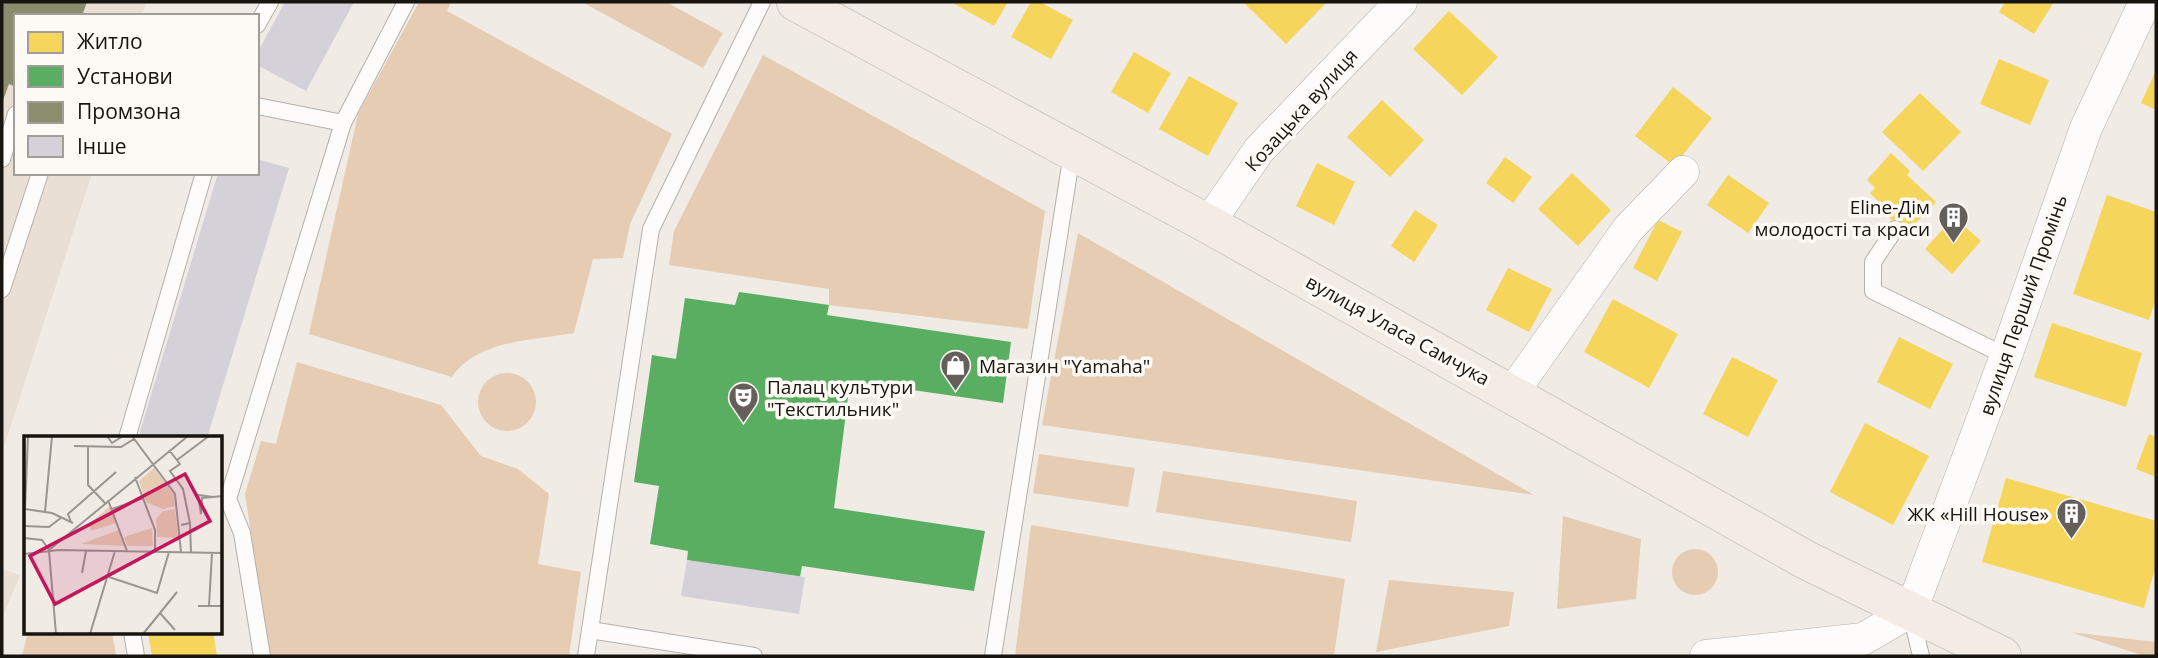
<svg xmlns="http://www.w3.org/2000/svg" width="2158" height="658" font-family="'Open Sans',sans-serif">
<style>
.built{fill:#eadfd4}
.green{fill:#e5ccb2}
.homes{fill:#f6d55c}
.public{fill:#5aae61}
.industry{fill:#8c8c6e}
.building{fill:#d5d1d9}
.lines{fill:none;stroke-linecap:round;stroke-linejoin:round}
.service-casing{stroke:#b5b0ac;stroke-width:18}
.minor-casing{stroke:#b5b0ac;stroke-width:33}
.primary-casing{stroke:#cbc9c6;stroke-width:40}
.service{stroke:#fdfcfb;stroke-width:16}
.minor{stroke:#fdfcfb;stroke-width:32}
.primary{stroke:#f2ece5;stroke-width:38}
.labels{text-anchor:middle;stroke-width:7;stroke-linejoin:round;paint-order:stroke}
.street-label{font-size:19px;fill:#181410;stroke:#fdf9f5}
.poi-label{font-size:19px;fill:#181410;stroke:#fdf9f5;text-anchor:end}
.inset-road{fill:none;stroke:#9a9590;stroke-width:2}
.view{fill:#c2185b;fill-opacity:0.15;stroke:#c2185b;stroke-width:3.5}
.inset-edge{fill:none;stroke:#181410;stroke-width:3.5}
</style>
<rect width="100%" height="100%" fill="#f0ebe5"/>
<g class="built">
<path d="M2 2H146L142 16H16V173H92L2 453Z"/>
<path d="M2 569 20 575 2 619Z"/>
</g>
<g class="green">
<path d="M419 2H451L447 11 672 134 630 224 623 258 593 259 574 333C532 341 478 339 452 377L309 334 358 114Z"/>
<path d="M582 2H666L723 33 703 68Z"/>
<path d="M763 55 1045 211 1028 329 829 305V289L669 265 674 231Z"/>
<path d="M1078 233 1534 495 1042 425Z"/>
<path d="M297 362 441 405 481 456 518 469 549 494 538 564 581 572 569 656H270L245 494 261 441 276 444Z"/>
<circle cx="507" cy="402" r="29"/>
<path d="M1039 454 1135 468 1128 507 1033 493Z"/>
<path d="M1163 471 1357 501 1351 542 1156 512Z"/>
<path d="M1563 516 1641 539 1636 599 1557 609Z"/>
<path d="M1031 525 1345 579 1334 656H1015Z"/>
<circle cx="1695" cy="572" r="23"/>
<path d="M1389 580 1514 592 1509 626 1376 652Z"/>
<path d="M28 632H112L116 656H22Z"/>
<path d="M2070 632 2156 642V656H2145Z"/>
</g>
<g class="homes">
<path d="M951 2H1008L994 26Z"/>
<path d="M1031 2H1040L1073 20 1051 59 1011 37Z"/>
<path d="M1243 2H1327L1286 44Z"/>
<path d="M2005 2H2054L2034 34 1999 12Z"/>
<path d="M1449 11 1498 57 1462 95 1413 49Z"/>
<path d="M1134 52 1171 73 1148 113 1111 92Z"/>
<path d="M1999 59 2049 80 2030 125 1980 104Z"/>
<path d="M2156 70V110L2141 103Z"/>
<path d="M1189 76 1238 103 1208 156 1159 129Z"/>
<path d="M1673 87 1712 118 1674 166 1635 136Z"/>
<path d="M1920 93 1961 132 1923 171 1882 132Z"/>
<path d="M1382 100 1424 140 1390 177 1347 137Z"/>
<path d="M1891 153 1910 171 1907 175 1936 202 1906 233 1878 207 1881 204 1870 193 1875 188 1867 180Z"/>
<path d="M1505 157 1532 177 1513 203 1486 183Z"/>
<path d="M1317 163 1355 182 1334 225 1296 206Z"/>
<path d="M1572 173 1611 210 1578 246 1538 209Z"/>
<path d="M1728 175 1769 203 1748 233 1707 205Z"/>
<path d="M2107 195 2156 212V299L2149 320 2073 294Z"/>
<path d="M1415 210 1438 225 1414 262 1391 246Z"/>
<path d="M1954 217 1981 241 1952 274 1925 249Z"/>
<path d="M1658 220 1682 232 1657 281 1633 268Z"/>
<path d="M1508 268 1552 289 1529 332 1486 310Z"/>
<path d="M1613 299 1678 334 1649 388 1584 352Z"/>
<path d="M2052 323 2142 353 2126 407 2034 377Z"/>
<path d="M1899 337 1953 364 1930 409 1877 382Z"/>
<path d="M1732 357 1778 380 1748 437 1703 414Z"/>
<path d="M1865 423 1929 456 1893 525 1830 492Z"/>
<path d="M2149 434 2156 437V477L2136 469Z"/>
<path d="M2006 478 2156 521V565L2144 608 1982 562Z"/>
<path d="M148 632H213L217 656H152Z"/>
</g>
<path class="public" d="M739 292 829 305 827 315 1011 342 1003 403 850 381 834 508 985 531 974 591 802 566 800 577 708 564 687 560 688 551 650 544 659 486 634 482 652 355 676 359 685 298 735 305Z"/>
<path class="industry" d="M2 2H87L82 16H16V87L9 84 2 103Z"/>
<g class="building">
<path d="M285 2H354L306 91 257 65V53Z"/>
<path d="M257 159 289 168 207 438H138L218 173H257Z"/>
<path d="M687 560 805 577 799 614 681 596Z"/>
</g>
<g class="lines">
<defs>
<g id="service">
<path d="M257 25 270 2"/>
<path d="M257 106 343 123"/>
<path d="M2 159 16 114"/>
<path d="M1895 229 1873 262V291L2006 356"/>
<path d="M2 289 40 173"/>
<path d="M127 438 204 173"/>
<path d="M1911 614 1921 656"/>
<path d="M590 630 754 656"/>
<path d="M132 632 136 656"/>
<path d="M262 656 242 533 228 499 343 123 406 2"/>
<path d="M586 656 651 229 762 2"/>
<path d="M993 656 1072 153"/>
</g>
<g id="minor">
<path d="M1208 224 1259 150 1401 2"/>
<path d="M1512 393 1628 229 1683 172"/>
<path d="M1706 656 1863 639 1911 611 2006 356 2086 128 2145 2"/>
</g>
<path id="primary" d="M796 2 1208 224 1806 560 2002 656"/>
</defs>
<use href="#service" class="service-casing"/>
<use href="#minor" class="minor-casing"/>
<use href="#primary" class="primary-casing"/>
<use href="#service" class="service"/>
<use href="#minor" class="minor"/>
<use href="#primary" class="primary"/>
</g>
<defs>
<symbol id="building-pin" viewBox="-11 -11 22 30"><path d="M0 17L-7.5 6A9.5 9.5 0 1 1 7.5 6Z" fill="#645f5b" stroke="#fdf9f5"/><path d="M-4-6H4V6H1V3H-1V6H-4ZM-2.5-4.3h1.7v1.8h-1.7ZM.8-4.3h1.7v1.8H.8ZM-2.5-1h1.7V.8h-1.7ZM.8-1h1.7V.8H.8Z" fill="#fff"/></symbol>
<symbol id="shop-pin" viewBox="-11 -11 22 30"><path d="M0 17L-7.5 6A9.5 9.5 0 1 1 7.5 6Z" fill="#645f5b" stroke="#fdf9f5"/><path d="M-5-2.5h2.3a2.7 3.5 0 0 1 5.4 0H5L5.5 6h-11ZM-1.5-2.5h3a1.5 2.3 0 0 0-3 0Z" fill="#fff"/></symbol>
<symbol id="theatre-pin" viewBox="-11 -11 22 30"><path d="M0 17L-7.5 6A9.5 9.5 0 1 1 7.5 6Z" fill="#645f5b" stroke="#fdf9f5"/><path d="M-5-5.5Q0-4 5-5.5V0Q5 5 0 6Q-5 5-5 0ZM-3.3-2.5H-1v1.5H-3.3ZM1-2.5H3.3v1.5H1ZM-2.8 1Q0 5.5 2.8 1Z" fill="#fff"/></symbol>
</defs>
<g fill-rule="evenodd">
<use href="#building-pin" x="1936" y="200" width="35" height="47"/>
<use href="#shop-pin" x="938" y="348" width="35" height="47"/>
<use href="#theatre-pin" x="726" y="380" width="35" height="47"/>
<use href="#building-pin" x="2054" y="496" width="35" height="47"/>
</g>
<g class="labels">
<g class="street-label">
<text transform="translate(1301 110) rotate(-48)" y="7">Козацька вулиця</text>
<text transform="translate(2023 305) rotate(-71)" y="7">вулиця Перший Промінь</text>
<text transform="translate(1398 330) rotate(29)" y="7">вулиця Уласа Самчука</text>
</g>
<g class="poi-label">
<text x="1930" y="214">Eline-Дім<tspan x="1930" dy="22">молодості та краси</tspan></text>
<text x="979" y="373" text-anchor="start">Магазин "Yamaha"</text>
<text x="767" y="394" text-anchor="start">Палац культури<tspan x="767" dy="22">"Текстильник"</tspan></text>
<text x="2049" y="521">ЖК «Hill House»</text>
</g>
</g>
<g transform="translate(24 436)">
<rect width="198" height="198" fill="#f0ebe5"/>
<path d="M130 32 150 59 151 70 139 73 122 66 115 45ZM86 70 92 87 67 95 65 88ZM151 73 154 102 133 101 132 83 139 75ZM128 92 129 110H103L100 101ZM95 94 100 110 57 108Z" fill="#e5ccb2"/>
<path class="inset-road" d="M83 0 88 7 99 0M108 0 151 58 157 116M50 10 97 11 110 3M64 11V49L81 67M145 14 156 28 146 35 159 53 166 87 157 89M153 24 185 0M111 41 131 94V116M189 61 174 59 177 78 178 62 189 61 198 60M84 64 103 115M1 73 4 0M1 73 28 77 49 87M88 73 120 62M21 76 28 0M47 86 44 78 92 36M166 87 167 116M0 90 25 91 38 81M0 102 18 104 25 114M25 114 164 0M25 115 32 198M0 118 35 114 198 117M58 137 62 115M85 141 133 157 145 116M174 170H198M185 170 188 117M136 177 151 194M66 198 91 115M119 198 153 156"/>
<path class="view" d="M161 38 186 85 31 168 6 120Z"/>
<rect width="198" height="198" class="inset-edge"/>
</g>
<rect width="2158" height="658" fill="none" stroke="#181410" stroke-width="7"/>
<rect x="14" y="14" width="245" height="161" fill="#fdf9f5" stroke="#a19d99" stroke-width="2"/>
<rect x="28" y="32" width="35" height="21" fill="#f6d55c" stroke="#a19d99" stroke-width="2"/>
<text x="77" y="49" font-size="21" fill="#181410">Житло</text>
<rect x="28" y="66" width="35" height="21" fill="#5aae61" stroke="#a19d99" stroke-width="2"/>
<text x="77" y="84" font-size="21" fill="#181410">Установи</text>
<rect x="28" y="102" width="35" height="21" fill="#8c8c6e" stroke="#a19d99" stroke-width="2"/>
<text x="77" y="119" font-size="21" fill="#181410">Промзона</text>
<rect x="28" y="136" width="35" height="21" fill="#d5d1d9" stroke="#a19d99" stroke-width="2"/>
<text x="77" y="154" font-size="21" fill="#181410">Інше</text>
</svg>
